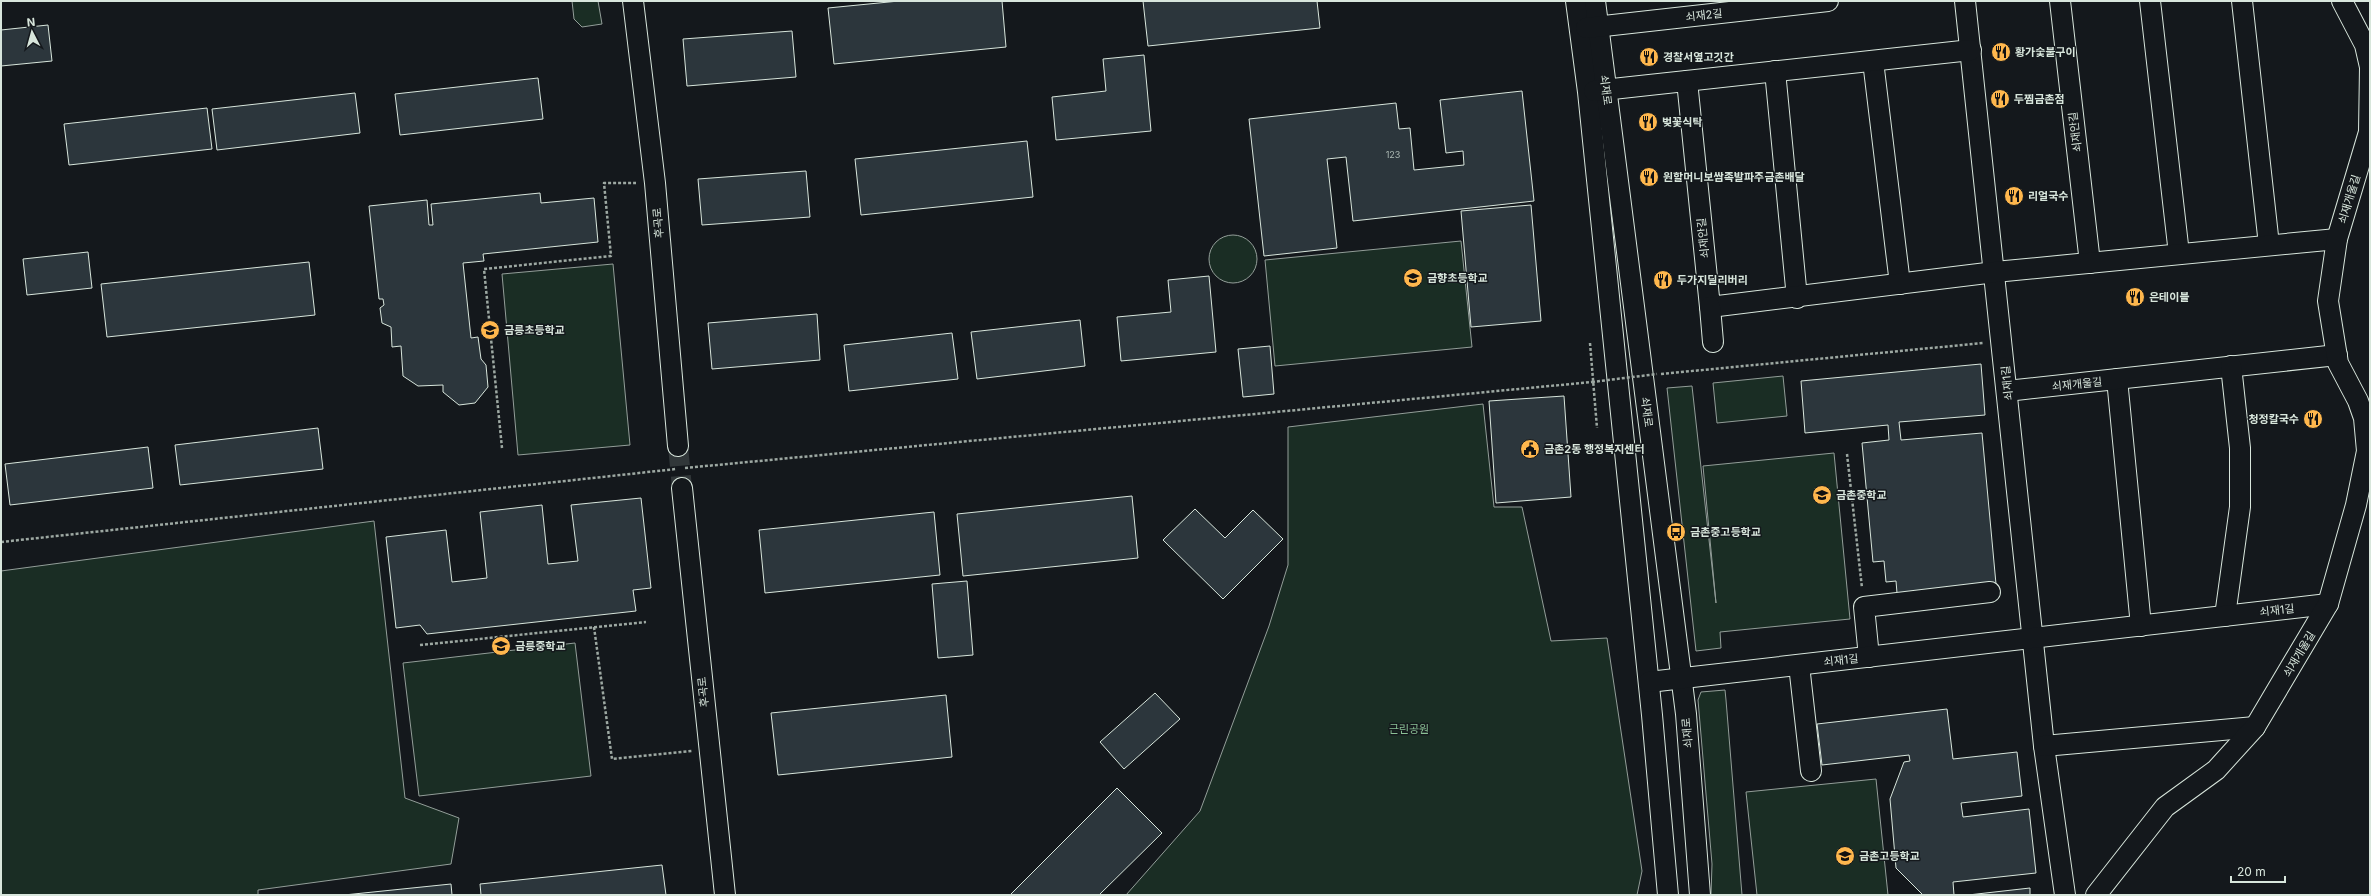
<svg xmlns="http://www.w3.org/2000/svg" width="2371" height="896" font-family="Inter,'Noto Sans KR',sans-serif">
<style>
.green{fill:#1a2d24;stroke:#939e99}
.building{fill:#2c363c;stroke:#d8e6dc}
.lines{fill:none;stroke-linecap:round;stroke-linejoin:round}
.minor-tunnel{stroke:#313739;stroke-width:20;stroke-dasharray:20 10;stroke-linecap:butt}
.minor-casing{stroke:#d8e6dc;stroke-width:22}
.path{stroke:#9da8a2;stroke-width:2.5;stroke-dasharray:3 2;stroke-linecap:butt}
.minor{stroke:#14181c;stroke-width:20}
.path-bridge{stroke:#9da8a2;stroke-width:2.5;stroke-dasharray:3 2;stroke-linecap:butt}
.labels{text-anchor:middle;stroke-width:3;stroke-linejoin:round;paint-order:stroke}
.number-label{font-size:9px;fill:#adbab4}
.street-label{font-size:11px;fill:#d8e6dc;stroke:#14181c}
.poi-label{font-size:11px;font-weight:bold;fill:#d8e6dc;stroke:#14181c;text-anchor:start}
.park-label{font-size:11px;fill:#8ac095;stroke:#14181c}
</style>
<rect width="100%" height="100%" fill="#14181c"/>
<g class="green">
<path d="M572 1H598L602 24 582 27 574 19Z"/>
<circle cx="1233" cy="259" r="24"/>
<path d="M1461 241 1472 347 1275 366 1265 260Z"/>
<path d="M613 264 630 445 518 455 502 274Z"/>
<path d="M1783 376 1787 416 1717 423 1713 383Z"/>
<path d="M1692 386 1716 603 1703 466 1834 453 1850 619 1720 632 1721 648 1696 651 1667 388Z"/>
<path d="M1483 404 1494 507H1522L1551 641 1607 638 1642 871 1637 895H1126L1200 811 1269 626 1288 565V427Z"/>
<path d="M374 521 405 798 459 818 451 864 258 890V895H1V571Z"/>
<path d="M575 643 591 776 419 796 403 663Z"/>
<path d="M1725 690 1726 700 1742 895H1711L1712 864 1698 700 1701 692Z"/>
<path d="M1876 779 1888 895H1757L1746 792Z"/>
</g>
<g class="building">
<path d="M899 1H1002L1006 47 834 64 828 8Z"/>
<path d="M1143 1H1317L1320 28 1148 46Z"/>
<path d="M48 25 52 61 1 66V30Z"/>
<path d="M792 31 796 77 687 86 683 39Z"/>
<path d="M1144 55 1151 131 1056 140 1052 97 1106 91 1103 59Z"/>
<path d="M538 78 543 119 400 135 395 94Z"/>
<path d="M1522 91 1534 201 1353 221 1346 157 1327 159 1337 248 1264 256 1249 119 1396 103 1399 129 1410 128 1414 170 1464 165 1463 151 1446 153 1440 100Z"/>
<path d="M355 93 360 133 217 150 212 109Z"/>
<path d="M207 108 212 149 69 165 64 124Z"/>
<path d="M1027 141 1033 197 861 215 855 159Z"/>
<path d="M806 171 810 217 702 225 698 179Z"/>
<path d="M540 193 541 203 594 198 598 242 483 254 484 261 463 263 471 338 478 337 481 359 486 365 488 387 475 403 459 405 443 392V385L418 386 403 376 401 346 392 347 391 327 382 323 380 308 384 305 383 299H379L369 206 427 200 429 225H433L431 204Z"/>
<path d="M1531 205 1541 321 1471 327 1461 211Z"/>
<path d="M88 252 92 288 27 295 23 259Z"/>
<path d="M309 262 315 315 107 337 101 284Z"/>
<path d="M1209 276 1216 352 1121 361 1117 317 1171 312 1168 280Z"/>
<path d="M817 314 820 360 712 369 708 323Z"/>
<path d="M1080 320 1085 366 977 379 971 332Z"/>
<path d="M952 333 958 379 849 391 844 345Z"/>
<path d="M1270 346 1274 394 1243 397 1238 349Z"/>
<path d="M1981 364 1985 415 1899 422 1901 440 1982 433 1996 584 1897 593 1896 581 1886 582 1884 561 1873 562 1862 443 1889 440 1888 425 1805 433 1801 381Z"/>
<path d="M1564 396 1571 497 1496 503 1489 401Z"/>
<path d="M318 428 323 469 180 485 175 445Z"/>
<path d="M148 447 153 488 10 505 5 464Z"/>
<path d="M1132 496 1138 558 963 576 957 514Z"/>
<path d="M641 498 651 588 633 590 636 611 427 634 420 625 396 628 386 537 446 530 452 582 487 578 480 512 542 505 548 564 578 561 571 505Z"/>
<path d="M1195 509 1225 538 1253 510 1283 539 1223 599 1163 540Z"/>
<path d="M934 512 940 575 765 593 759 530Z"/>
<path d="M967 581 973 655 938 658 932 584Z"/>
<path d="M1155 693 1180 719 1124 769 1100 742Z"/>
<path d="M946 695 952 757 778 775 771 713Z"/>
<path d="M1947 709 1953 759 2017 752 2022 796 1961 803 1963 817 2029 809 2036 873 1953 882 1954 895H1923L1896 868 1890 799 1904 762 1910 761 1909 755 1822 765 1817 724Z"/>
<path d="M1117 788 1162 833 1099 895H1010Z"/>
<path d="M662 865 666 895H481L480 884Z"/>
<path d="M451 884 452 895H344Z"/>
<path d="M2030 888V895H1968Z"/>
</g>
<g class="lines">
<path class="minor-tunnel" d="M678 446 682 488"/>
<defs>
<g id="minor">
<path d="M633 1 655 183 678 446"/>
<path d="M1576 1 1588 92 1652 715 1668 895"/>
<path d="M1595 1 1686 714 1700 895"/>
<path d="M1965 1 2044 746 2065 895"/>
<path d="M2060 1 2090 263"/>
<path d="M2150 1 2179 254"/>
<path d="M2242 1 2269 245"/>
<path d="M1586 28 1828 1"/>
<path d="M1873 61 1900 284"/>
<path d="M1775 71 1797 298"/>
<path d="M1687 81 1710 307 1995 272 2337 239"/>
<path d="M1594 91 1971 50"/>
<path d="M1710 307 1713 342"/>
<path d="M2117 379 2141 626"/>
<path d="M2007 391 2337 355"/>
<path d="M682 488 725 895"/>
<path d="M2225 616 2240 507V448L2231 366"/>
<path d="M1869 657 1864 607 1990 592"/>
<path d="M1799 665 1811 771"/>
<path d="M1649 682 2328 604"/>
<path d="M2044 746 2255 727"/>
<path d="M2096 895 2165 807 2216 770 2255 727 2328 604 2356 505 2367 451 2364 418 2358 401 2338 363 2328 301 2337 239 2369 132 2370 67 2365 45 2342 1"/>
</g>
</defs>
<use href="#minor" class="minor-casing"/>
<g class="path">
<path d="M1590 343 1597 428"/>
<path d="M1661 374 1983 343"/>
<path d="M502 448 484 269 611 256 604 183H636"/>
<path d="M1847 454 1862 588"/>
<path d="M685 468 1592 382"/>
<path d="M1 542 676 469"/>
<path d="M594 627 612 759 692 751"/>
<path d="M420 645 646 622"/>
</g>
<use href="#minor" class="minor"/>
<path class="path-bridge" d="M1592 382 1657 374"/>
</g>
<defs>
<symbol id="restaurant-disc" viewBox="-11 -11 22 22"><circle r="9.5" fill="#ffb74d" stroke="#14181c"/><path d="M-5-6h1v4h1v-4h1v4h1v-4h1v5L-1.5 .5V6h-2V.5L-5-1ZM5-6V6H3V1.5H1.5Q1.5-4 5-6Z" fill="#111"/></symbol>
<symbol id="school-disc" viewBox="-11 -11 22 22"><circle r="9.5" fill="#ffb74d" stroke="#14181c"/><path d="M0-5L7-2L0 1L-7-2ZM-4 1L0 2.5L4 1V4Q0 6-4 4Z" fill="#111"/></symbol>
<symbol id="civic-disc" viewBox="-11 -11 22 22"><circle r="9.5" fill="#ffb74d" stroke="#14181c"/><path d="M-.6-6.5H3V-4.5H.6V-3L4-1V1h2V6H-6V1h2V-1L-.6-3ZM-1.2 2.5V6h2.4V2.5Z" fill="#111"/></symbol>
<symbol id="bus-disc" viewBox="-11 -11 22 22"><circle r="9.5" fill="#ffb74d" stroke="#14181c"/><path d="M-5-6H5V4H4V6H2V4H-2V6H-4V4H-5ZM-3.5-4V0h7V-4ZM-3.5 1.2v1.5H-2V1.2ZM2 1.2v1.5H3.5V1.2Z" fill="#111"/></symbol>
</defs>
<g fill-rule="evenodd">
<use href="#restaurant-disc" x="1990" y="41" width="22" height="22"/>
<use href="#restaurant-disc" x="1638" y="46" width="22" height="22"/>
<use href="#restaurant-disc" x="1989" y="88" width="22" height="22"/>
<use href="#restaurant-disc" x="1637" y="111" width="22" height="22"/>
<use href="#restaurant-disc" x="1638" y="166" width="22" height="22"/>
<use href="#restaurant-disc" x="2003" y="185" width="22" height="22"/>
<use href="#school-disc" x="1402" y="267" width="22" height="22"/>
<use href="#restaurant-disc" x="1652" y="269" width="22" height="22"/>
<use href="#restaurant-disc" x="2124" y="286" width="22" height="22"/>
<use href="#school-disc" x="479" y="319" width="22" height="22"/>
<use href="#restaurant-disc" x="2302" y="408" width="22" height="22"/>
<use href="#civic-disc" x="1519" y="438" width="22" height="22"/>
<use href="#school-disc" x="1811" y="484" width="22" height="22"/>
<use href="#bus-disc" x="1665" y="521" width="22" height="22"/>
<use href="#school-disc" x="490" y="635" width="22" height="22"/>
<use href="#school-disc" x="1834" y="845" width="22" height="22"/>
</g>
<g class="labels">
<g class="number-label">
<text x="1393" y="158">123</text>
</g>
<g class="street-label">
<text transform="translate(1704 15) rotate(-6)" y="4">쇠재2길</text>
<text transform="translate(1606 90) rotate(83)" y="4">쇠재로</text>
<text transform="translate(2075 132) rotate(-97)" y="4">쇠재안길</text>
<text transform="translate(2349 199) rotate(-73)" y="4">쇠재개울길</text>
<text transform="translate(658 223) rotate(-95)" y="4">후곡로</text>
<text transform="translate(1703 238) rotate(-96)" y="4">쇠재안길</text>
<text transform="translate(2007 383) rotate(-96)" y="4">쇠재1길</text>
<text transform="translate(2077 384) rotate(-6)" y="4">쇠재개울길</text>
<text transform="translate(1647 412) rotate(83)" y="4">쇠재로</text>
<text transform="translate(2277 610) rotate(-6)" y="4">쇠재1길</text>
<text transform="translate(2299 654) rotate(-59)" y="4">쇠재개울길</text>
<text transform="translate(1841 660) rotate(-6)" y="4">쇠재1길</text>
<text transform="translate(703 692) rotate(-96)" y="4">후곡로</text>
<text transform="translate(1687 733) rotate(-95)" y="4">쇠재로</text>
</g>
<g class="poi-label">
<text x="2015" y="56">황가숯불구이</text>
<text x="1663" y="61">경찰서옆고깃간</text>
<text x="2014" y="103">두찜금촌점</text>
<text x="1662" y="126">벚꽃식탁</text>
<text x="1663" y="181">원할머니보쌈족발파주금촌배달</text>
<text x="2028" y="200">리얼국수</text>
<text x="1427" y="282">금향초등학교</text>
<text x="1677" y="284">두가지딜리버리</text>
<text x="2149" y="301">은테이블</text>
<text x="504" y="334">금릉초등학교</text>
<text x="2299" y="423" text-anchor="end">청정칼국수</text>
<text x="1544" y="453">금촌2동 행정복지센터</text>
<text x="1836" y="499">금촌중학교</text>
<text x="1690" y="536">금촌중고등학교</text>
<text x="515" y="650">금릉중학교</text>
<text x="1859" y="860">금촌고등학교</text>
</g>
<g class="park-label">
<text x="1409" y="733">근린공원</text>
</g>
</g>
<rect width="2371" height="896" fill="none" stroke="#d8e6dc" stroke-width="4"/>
<g transform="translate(32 32) rotate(354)" stroke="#14181c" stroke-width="3" paint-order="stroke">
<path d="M0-3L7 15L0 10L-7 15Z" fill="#d8e6dc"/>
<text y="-6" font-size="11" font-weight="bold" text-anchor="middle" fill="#d8e6dc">N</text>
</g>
<path d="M2231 876v6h54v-6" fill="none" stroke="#d8e6dc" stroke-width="2"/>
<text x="2237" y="876" font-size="12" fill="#d8e6dc" stroke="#14181c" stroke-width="3" paint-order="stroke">20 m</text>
</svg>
